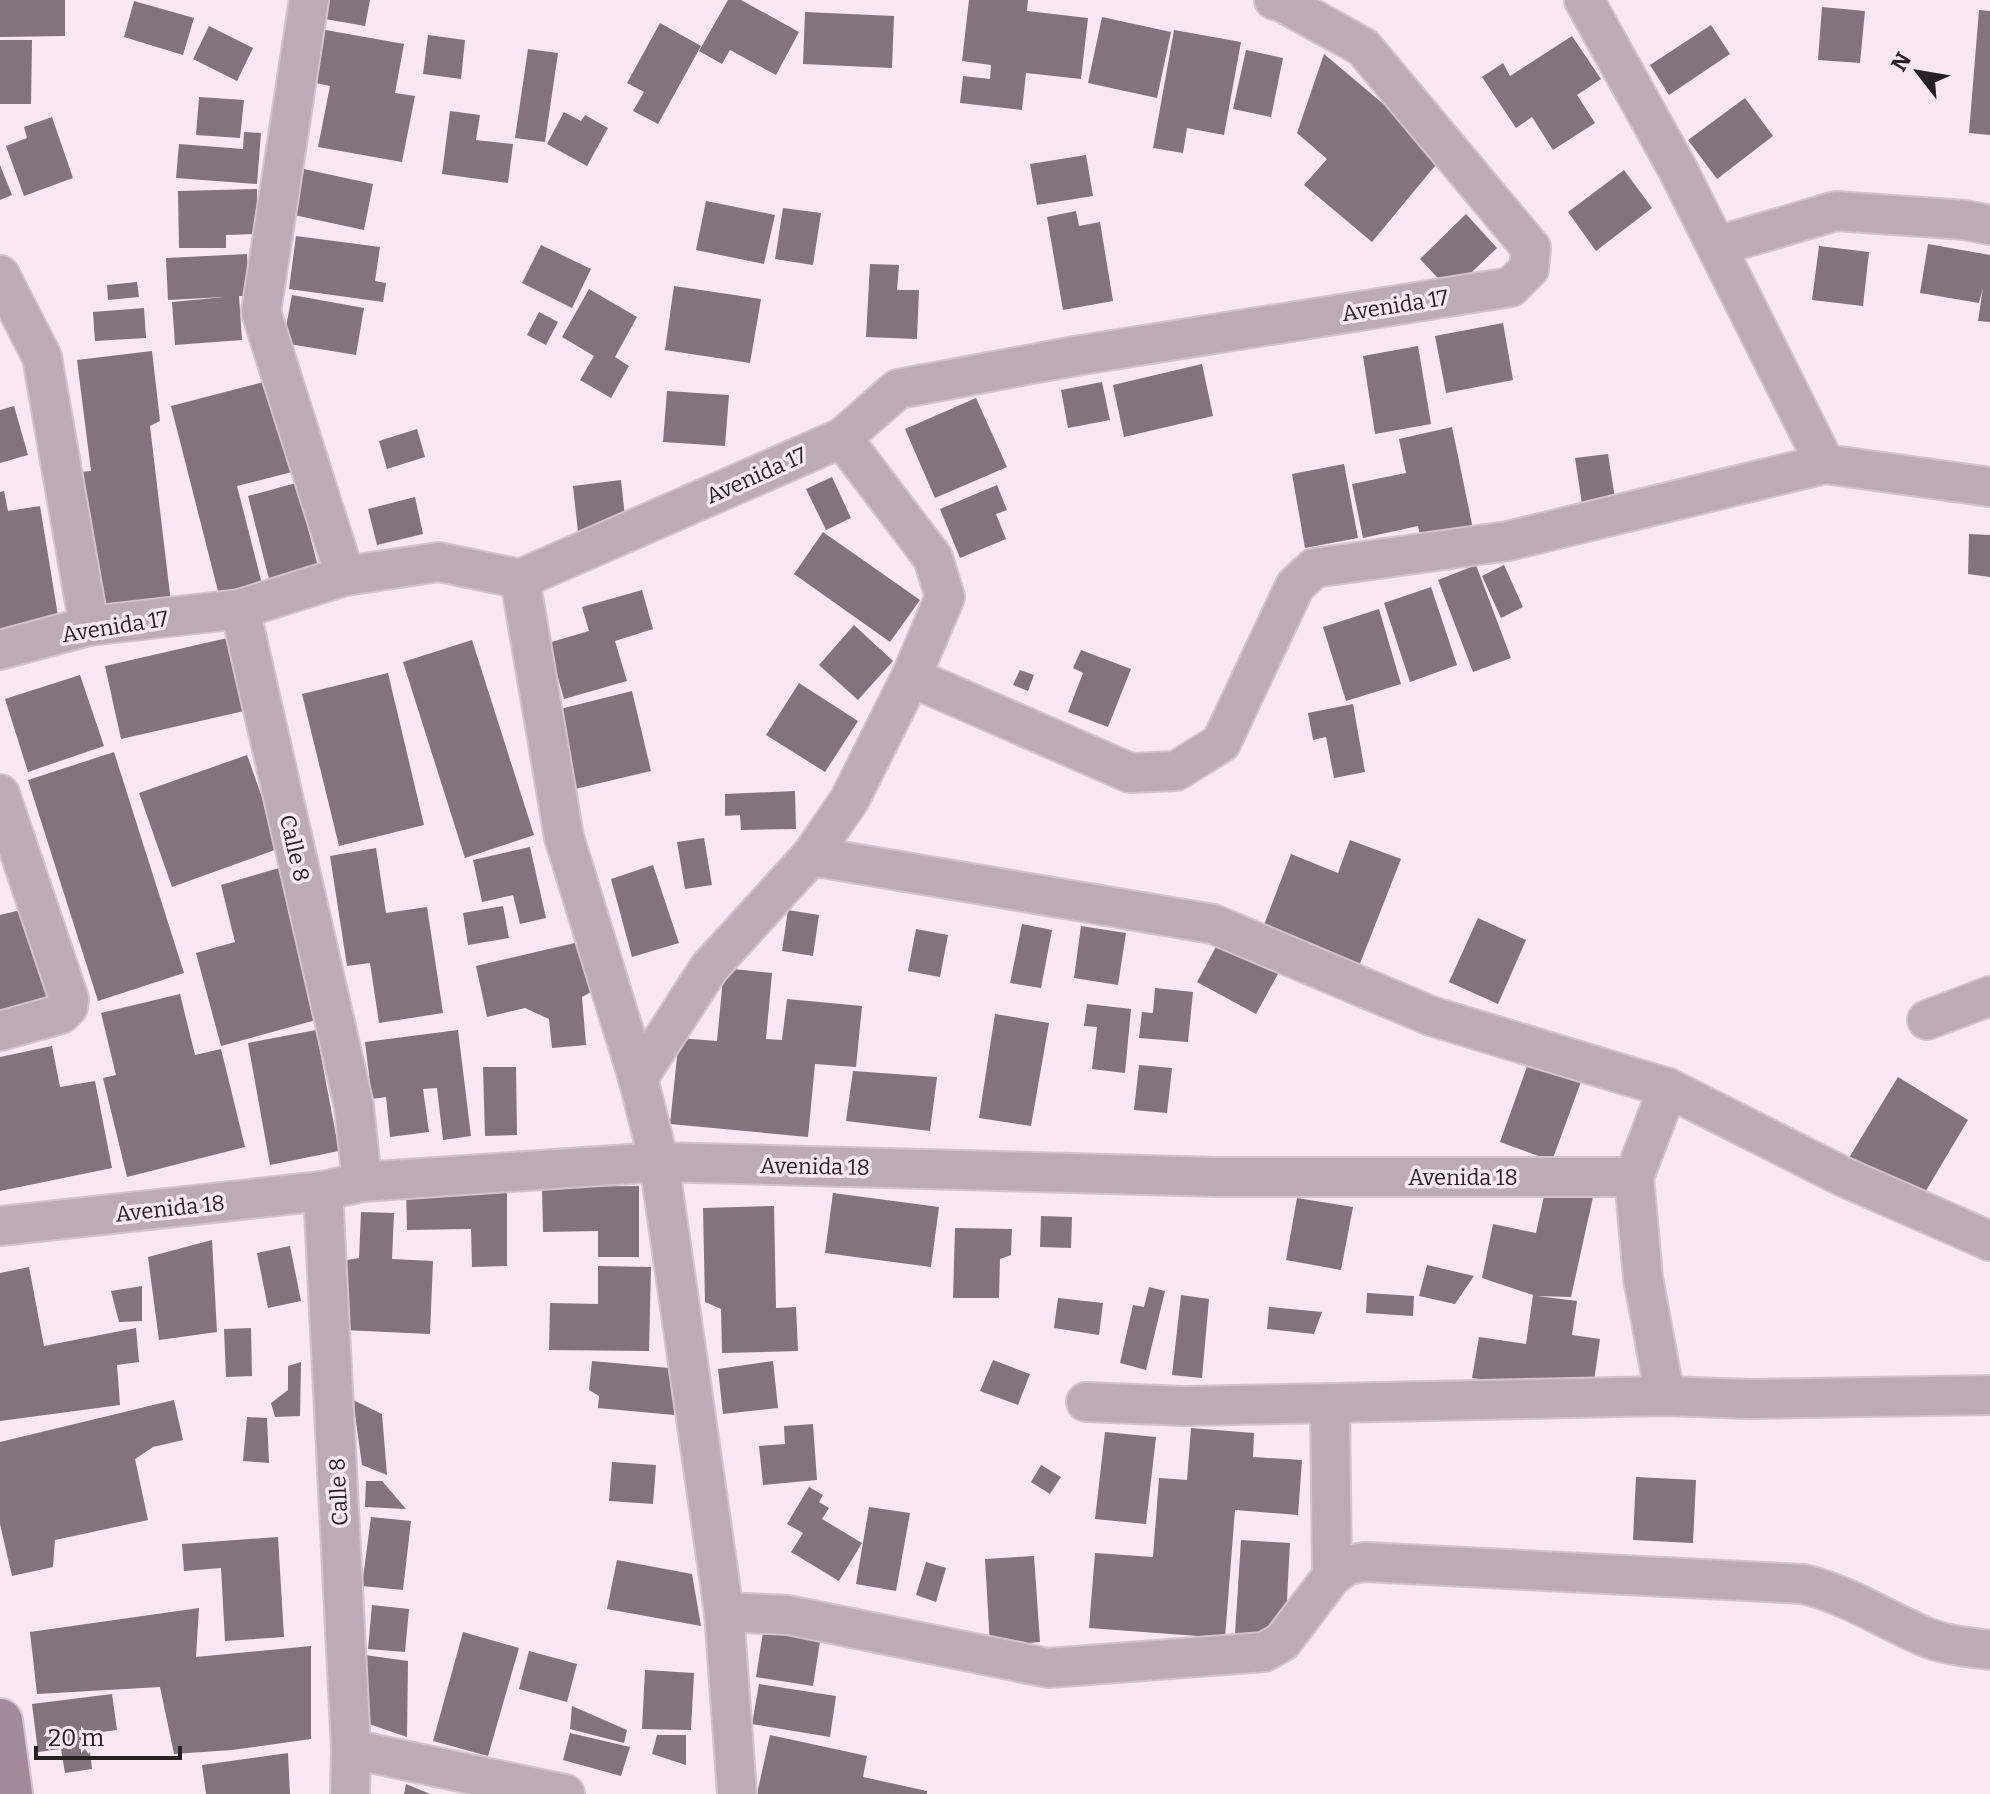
<svg xmlns="http://www.w3.org/2000/svg" width="1990" height="1794" font-family="Bitter,serif">
<style>
.building{fill:#83737e}
.lines{fill:none;stroke-linecap:round;stroke-linejoin:round}
.street-casing{stroke:#d3c3cf;stroke-width:42}
.secondary-casing{stroke:#d3c3cf;stroke-width:48}
.street{stroke:#bcaab7;stroke-width:38}
.secondary{stroke:#a3899c;stroke-width:44}
.labels{text-anchor:middle;stroke-width:7;stroke-linejoin:round;paint-order:stroke}
.street-label{font-size:22px;fill:#272025;stroke:#f9e7f4}
</style>
<rect width="100%" height="100%" fill="#f9e7f4"/>
<g class="building">
<path d="M0 0H65V36L0 37Z"/>
<path d="M322 0H370L365 26 319 18Z"/>
<path d="M728 0H741L799 32 776 75 730 50 722 64 699 51Z"/>
<path d="M969 0H1028L1027 11 1088 18 1081 79 1026 73 1022 110 960 103 963 76 990 79 991 65 962 61Z"/>
<path d="M134 1 194 18 183 55 124 37Z"/>
<path d="M1822 7 1865 11 1860 63 1818 60Z"/>
<path d="M1979 10 1990 11V135L1969 133Z"/>
<path d="M805 12 894 16 892 68 803 64Z"/>
<path d="M1102 17 1171 32 1157 98 1088 83Z"/>
<path d="M660 23 701 46 658 124 633 111 644 92 627 83Z"/>
<path d="M1711 25 1730 54 1669 95 1650 65Z"/>
<path d="M209 26 253 48 237 81 193 59Z"/>
<path d="M320 29 404 44 395 93 415 96 402 162 318 147 330 86 311 82Z"/>
<path d="M1174 30 1241 42 1224 135 1187 128 1183 153 1153 148Z"/>
<path d="M428 35 465 40 461 79 423 74Z"/>
<path d="M1572 36 1601 79 1577 95 1595 123 1553 150 1532 117 1516 128 1482 77 1503 63 1510 76Z"/>
<path d="M0 40H32L31 104H0Z"/>
<path d="M528 49 558 53 545 142 515 138Z"/>
<path d="M1246 50 1283 58 1271 117 1233 109Z"/>
<path d="M1324 54 1444 155 1372 242 1304 185 1327 159 1297 133Z"/>
<path d="M199 97 244 100 240 138 196 135Z"/>
<path d="M1745 98 1773 136 1717 179 1688 140Z"/>
<path d="M450 111 480 115 476 140 513 144 508 183 442 174Z"/>
<path d="M564 112 581 121 585 115 608 128 587 166 547 144Z"/>
<path d="M52 117 73 178 24 196 6 146 27 138 24 127Z"/>
<path d="M244 132 261 133 257 184 176 178 179 144 243 149Z"/>
<path d="M1086 155 1093 196 1037 205 1030 164Z"/>
<path d="M0 165 12 195 0 200Z"/>
<path d="M304 169 373 184 364 230 294 215Z"/>
<path d="M1624 170 1652 208 1596 251 1568 212Z"/>
<path d="M257 189V234L226 235V248H179L178 191Z"/>
<path d="M706 201 775 215 764 264 696 250Z"/>
<path d="M783 208 821 213 813 265 775 259Z"/>
<path d="M1076 211 1079 226 1100 222 1113 301 1063 310 1047 217Z"/>
<path d="M1466 214 1497 248 1451 292 1420 259Z"/>
<path d="M296 236 380 247 375 281 386 283 383 302 289 289Z"/>
<path d="M1928 244 1990 255V322L1978 321 1983 288 1979 303 1920 293Z"/>
<path d="M541 245 591 269 572 308 522 283Z"/>
<path d="M1819 246 1869 252 1863 306 1812 300Z"/>
<path d="M247 254 249 296H239L242 340 175 345 172 302 224 297 168 300 166 258Z"/>
<path d="M870 264 899 265 897 290H919L917 339 866 337Z"/>
<path d="M137 282 139 297 108 300 107 285Z"/>
<path d="M674 286 761 299 750 363 665 350Z"/>
<path d="M589 289 637 317 615 357 629 366 611 398 580 380 594 356 562 337Z"/>
<path d="M292 295 364 308 356 355 283 343Z"/>
<path d="M144 308 146 338 95 341 93 312Z"/>
<path d="M539 312 558 322 546 345 527 335Z"/>
<path d="M1503 323 1513 380 1446 393 1435 336Z"/>
<path d="M1418 346 1431 424 1375 434 1363 356Z"/>
<path d="M152 351 160 421 150 426 171 603 95 612 79 472 91 471 77 360Z"/>
<path d="M1202 364 1213 416 1124 437 1113 385Z"/>
<path d="M268 381 292 472 237 486 264 592 221 603 171 406Z"/>
<path d="M1102 382 1110 420 1068 428 1061 390Z"/>
<path d="M667 391 729 395 725 446 663 442Z"/>
<path d="M976 398 1007 467 935 498 905 429Z"/>
<path d="M14 406 28 455 0 463V410Z"/>
<path d="M1452 427 1473 529 1421 540 1418 526 1363 538 1352 484 1406 473 1399 439Z"/>
<path d="M417 429 425 457 387 469 379 441Z"/>
<path d="M1608 454 1615 499 1582 504 1575 458Z"/>
<path d="M1344 464 1358 538 1305 548 1292 474Z"/>
<path d="M832 477 851 518 826 530 806 489Z"/>
<path d="M621 480 626 526 578 532 573 486Z"/>
<path d="M296 483 320 574 271 587 248 496Z"/>
<path d="M997 485 1007 510 996 514 1006 539 960 558 940 509Z"/>
<path d="M4 491 8 511 40 506 59 622 0 632V492Z"/>
<path d="M415 497 423 534 377 545 368 509Z"/>
<path d="M823 532 920 600 890 642 794 574Z"/>
<path d="M1969 534 1990 535V577L1968 574Z"/>
<path d="M1476 565 1511 658 1473 672 1438 580Z"/>
<path d="M1504 565 1523 607 1501 618 1482 576Z"/>
<path d="M1431 587 1457 665 1410 682 1384 603Z"/>
<path d="M642 590 653 629 615 641 627 681 564 699 548 643 589 631 582 607Z"/>
<path d="M1379 609 1401 684 1346 701 1323 627Z"/>
<path d="M854 625 893 661 858 700 819 665Z"/>
<path d="M236 636 253 709 121 739 105 666Z"/>
<path d="M472 640 534 835 465 858 403 662Z"/>
<path d="M1081 650 1131 669 1108 727 1068 712 1083 673 1073 668Z"/>
<path d="M1020 670 1034 675 1028 691 1013 685Z"/>
<path d="M388 673 424 825 339 846 302 694Z"/>
<path d="M80 675 104 746 28 772 5 699Z"/>
<path d="M799 683 858 721 825 772 766 735Z"/>
<path d="M632 691 651 771 575 789 556 710Z"/>
<path d="M1353 704 1365 772 1334 778 1326 737 1313 740 1308 713Z"/>
<path d="M114 752 184 973 98 1001 28 780Z"/>
<path d="M247 755 280 848 172 887 139 793Z"/>
<path d="M795 791 796 829 741 830 740 815 725 816V794Z"/>
<path d="M704 838 712 885 685 889 677 842Z"/>
<path d="M1350 840 1401 859 1359 966 1262 930 1291 854 1338 873Z"/>
<path d="M530 847 546 918 520 924 513 895 482 902 473 860Z"/>
<path d="M376 848 386 913 427 907 443 1013 379 1023 370 963 347 966 330 856Z"/>
<path d="M653 865 679 943 632 957 611 879Z"/>
<path d="M286 866 327 1017 221 1046 196 953 235 942 221 885Z"/>
<path d="M503 906 509 938 468 945 463 913Z"/>
<path d="M33 907 55 1002 0 1015V915Z"/>
<path d="M788 910 819 915 813 956 782 951Z"/>
<path d="M1478 918 1526 940 1498 1004 1449 982Z"/>
<path d="M1022 924 1052 930 1041 988 1010 983Z"/>
<path d="M1081 926 1126 933 1118 985 1074 978Z"/>
<path d="M916 929 948 935 940 977 908 971Z"/>
<path d="M579 942 591 992 582 997 586 1045 552 1048 549 1019 525 1008 487 1017 476 966Z"/>
<path d="M1218 943 1279 972 1256 1014 1197 982Z"/>
<path d="M724 968 772 973 766 1039 782 1040 787 999 862 1006 856 1067 815 1064 808 1137 670 1124 679 1038 717 1041Z"/>
<path d="M1155 988 1193 992 1188 1042 1139 1038 1142 1012 1153 1013Z"/>
<path d="M180 994 195 1055 221 1049 245 1147 127 1177 103 1078 116 1075 101 1013Z"/>
<path d="M1087 1004 1131 1009 1125 1073 1092 1069 1097 1027 1084 1026Z"/>
<path d="M995 1014 1049 1023 1031 1126 979 1118Z"/>
<path d="M316 1030 339 1151 270 1165 248 1043Z"/>
<path d="M458 1030 471 1136 443 1140 437 1088 423 1089 429 1132 390 1137 386 1097 372 1099 365 1042Z"/>
<path d="M52 1046 60 1087 95 1081 112 1168 0 1191V1057Z"/>
<path d="M1533 1050 1586 1068 1552 1161 1500 1142Z"/>
<path d="M1139 1065 1172 1068 1167 1113 1134 1110Z"/>
<path d="M483 1067H516L517 1135 485 1136Z"/>
<path d="M853 1071 937 1077 930 1131 846 1121Z"/>
<path d="M1898 1077 1968 1120 1921 1199 1847 1161Z"/>
<path d="M507 1185V1266L472 1267 471 1229 407 1230 406 1187Z"/>
<path d="M639 1186V1257H598V1231L543 1232 542 1187Z"/>
<path d="M1546 1187 1593 1197 1571 1297 1537 1296 1577 1301 1572 1335 1600 1339 1592 1395 1472 1378 1479 1337 1526 1344 1533 1295 1482 1278 1493 1224 1536 1233Z"/>
<path d="M833 1193 939 1207 931 1267 825 1253Z"/>
<path d="M1297 1198 1353 1207 1341 1270 1286 1260Z"/>
<path d="M774 1206 776 1308 796 1307 798 1351 722 1353 721 1309 705 1302 703 1208Z"/>
<path d="M361 1212 394 1213 392 1259 433 1261 430 1334 343 1330 347 1260 359 1258Z"/>
<path d="M1041 1216 1072 1217 1071 1248 1040 1247Z"/>
<path d="M955 1228 1012 1229 1011 1255 1000 1259 999 1298H953Z"/>
<path d="M212 1240 217 1332 159 1340 148 1257Z"/>
<path d="M290 1246 301 1301 268 1308 257 1253Z"/>
<path d="M1427 1265 1474 1276 1455 1304 1419 1296Z"/>
<path d="M598 1266 651 1267 649 1351 549 1350 550 1303 598 1304Z"/>
<path d="M29 1267 44 1346 136 1328 139 1362 117 1365 120 1405 0 1421V1273Z"/>
<path d="M142 1286V1321L119 1322 111 1291Z"/>
<path d="M1149 1287 1165 1291 1146 1370 1120 1363 1133 1305 1144 1307Z"/>
<path d="M1367 1293 1414 1296 1413 1316 1366 1313Z"/>
<path d="M1181 1295 1209 1299 1202 1378 1172 1375Z"/>
<path d="M1058 1298 1103 1303 1099 1335 1054 1328Z"/>
<path d="M1269 1307 1322 1312 1314 1334 1267 1329Z"/>
<path d="M251 1328 252 1376 226 1377 224 1329Z"/>
<path d="M993 1360 1030 1374 1018 1405 980 1391Z"/>
<path d="M592 1361 680 1369 674 1415 598 1408 599 1396 589 1390Z"/>
<path d="M773 1361 778 1408 723 1414 718 1369Z"/>
<path d="M301 1362 300 1416 275 1417 271 1403 288 1390V1366Z"/>
<path d="M174 1400 183 1440 153 1447 135 1459 148 1520 55 1540 53 1567 12 1576 0 1524V1442Z"/>
<path d="M353 1400 382 1414 387 1475 362 1465Z"/>
<path d="M247 1417 267 1418 269 1463 243 1461Z"/>
<path d="M813 1424 817 1480 763 1485 759 1446 785 1444 784 1426Z"/>
<path d="M1191 1428 1254 1433 1253 1457 1302 1460 1298 1515 1235 1510 1225 1638 1089 1628 1095 1553 1153 1557 1159 1478 1187 1480Z"/>
<path d="M1105 1432 1156 1437 1146 1524 1095 1519Z"/>
<path d="M612 1462 656 1465 653 1504 609 1501Z"/>
<path d="M1041 1465 1061 1477 1050 1494 1031 1482Z"/>
<path d="M1636 1477 1696 1480 1693 1543 1633 1540Z"/>
<path d="M366 1481H382L406 1509 365 1507Z"/>
<path d="M809 1487 823 1495 819 1502 829 1508 822 1519 862 1543 839 1581 791 1552 803 1533 787 1524Z"/>
<path d="M869 1507 910 1513 896 1591 856 1584Z"/>
<path d="M371 1517 411 1521 403 1590 362 1586Z"/>
<path d="M278 1537 284 1637 225 1641 221 1568 184 1571 182 1544Z"/>
<path d="M1241 1540 1290 1543 1285 1637 1235 1634Z"/>
<path d="M1034 1556 1040 1642 990 1646 985 1559Z"/>
<path d="M617 1560 692 1574 701 1626 607 1609Z"/>
<path d="M926 1562 946 1568 936 1602 916 1595Z"/>
<path d="M372 1605 409 1609 405 1652 368 1649Z"/>
<path d="M199 1608 196 1657 311 1646V1739L232 1750 174 1754 160 1687 37 1694 30 1632Z"/>
<path d="M764 1626 821 1635 813 1686 756 1677Z"/>
<path d="M463 1632 519 1648 488 1756 433 1741Z"/>
<path d="M529 1651 577 1664 567 1702 519 1689Z"/>
<path d="M365 1655 408 1661 407 1737 366 1723Z"/>
<path d="M645 1670 694 1673 691 1730 642 1729Z"/>
<path d="M759 1684 836 1696 830 1737 752 1724Z"/>
<path d="M112 1694 117 1730 88 1734 92 1769 65 1773 61 1749 38 1752 32 1704Z"/>
<path d="M572 1706 627 1730 624 1743 570 1729Z"/>
<path d="M570 1733 630 1747 621 1776 563 1760Z"/>
<path d="M657 1735H686V1765L652 1754Z"/>
<path d="M770 1735 867 1756 863 1777 927 1791V1794H757Z"/>
<path d="M288 1753 290 1794H206L202 1765Z"/>
<path d="M406 1784 430 1794H404Z"/>
</g>
<g class="lines">
<defs>
<g id="street">
<path d="M309 0 261 312 345 576"/>
<path d="M1584 0 1677 168 1825 464"/>
<path d="M1717 246 1836 211 1965 220 1990 225"/>
<path d="M0 275 42 357 89 626"/>
<path d="M520 579 564 837 638 1078 659 1162 724 1612 737 1794"/>
<path d="M240 609 354 1106 362 1182"/>
<path d="M0 650 89 626 240 609 345 576 439 562 520 579 842 438 898 389 1075 356 1511 287 1529 269 1531 248 1363 47 1280 1 1274 0"/>
<path d="M911 677 1130 773 1176 771 1221 743 1295 586 1314 568 1508 541 1825 464 1990 487"/>
<path d="M0 794 69 999 68 1007 61 1014 0 1031"/>
<path d="M811 856 1213 924 1431 1016 1668 1088 1844 1177 1990 1241"/>
<path d="M1927 1020 1990 996"/>
<path d="M638 1078 709 968 811 856 850 799 911 677 945 597 933 558 842 438"/>
<path d="M323 1191 351 1749 350 1794"/>
<path d="M0 1226 323 1191 362 1182 659 1162 1219 1177H1634"/>
<path d="M1665 1396 1643 1278 1634 1177 1668 1088"/>
<path d="M1086 1402 1184 1406 1665 1396 1750 1399 1990 1395"/>
<path d="M1330 1403 1332 1576"/>
<path d="M724 1612 788 1615 1048 1668 1238 1654 1264 1652 1282 1642 1332 1576 1347 1565 1365 1562 1803 1584C1846 1594 1882 1618 1923 1636 1944 1645 1968 1647 1990 1650"/>
<path d="M351 1749 565 1794"/>
</g>
<path id="secondary" d="M0 1721 10 1794"/>
</defs>
<use href="#street" class="street-casing"/>
<use href="#secondary" class="secondary-casing"/>
<use href="#street" class="street"/>
<use href="#secondary" class="secondary"/>
</g>
<g class="labels">
<g class="street-label">
<text transform="translate(1395 305) rotate(-9)" y="8">Avenida 17</text>
<text transform="translate(756 475) rotate(-24)" y="8">Avenida 17</text>
<text transform="translate(115 626) rotate(-9)" y="8">Avenida 17</text>
<text transform="translate(295 848) rotate(77)" y="8">Calle 8</text>
<text transform="translate(815 1166) rotate(1)" y="8">Avenida 18</text>
<text x="1463" y="1185">Avenida 18</text>
<text transform="translate(170 1208) rotate(-6)" y="8">Avenida 18</text>
<text transform="translate(338 1492) rotate(-93)" y="8">Calle 8</text>
</g>
</g>
<g transform="translate(1918 72) rotate(301)" stroke="#f9e7f4" stroke-width="6" paint-order="stroke">
<path d="M0-6L14 30L0 20L-14 30Z" fill="#272025"/>
<text y="-12" font-size="22" font-weight="bold" text-anchor="middle" fill="#272025">N</text>
</g>
<path d="M36 1746v12h144v-12" fill="none" stroke="#272025" stroke-width="4"/>
<text x="48" y="1746" font-size="24" fill="#272025" stroke="#f9e7f4" stroke-width="6" paint-order="stroke">20 m</text>
</svg>
